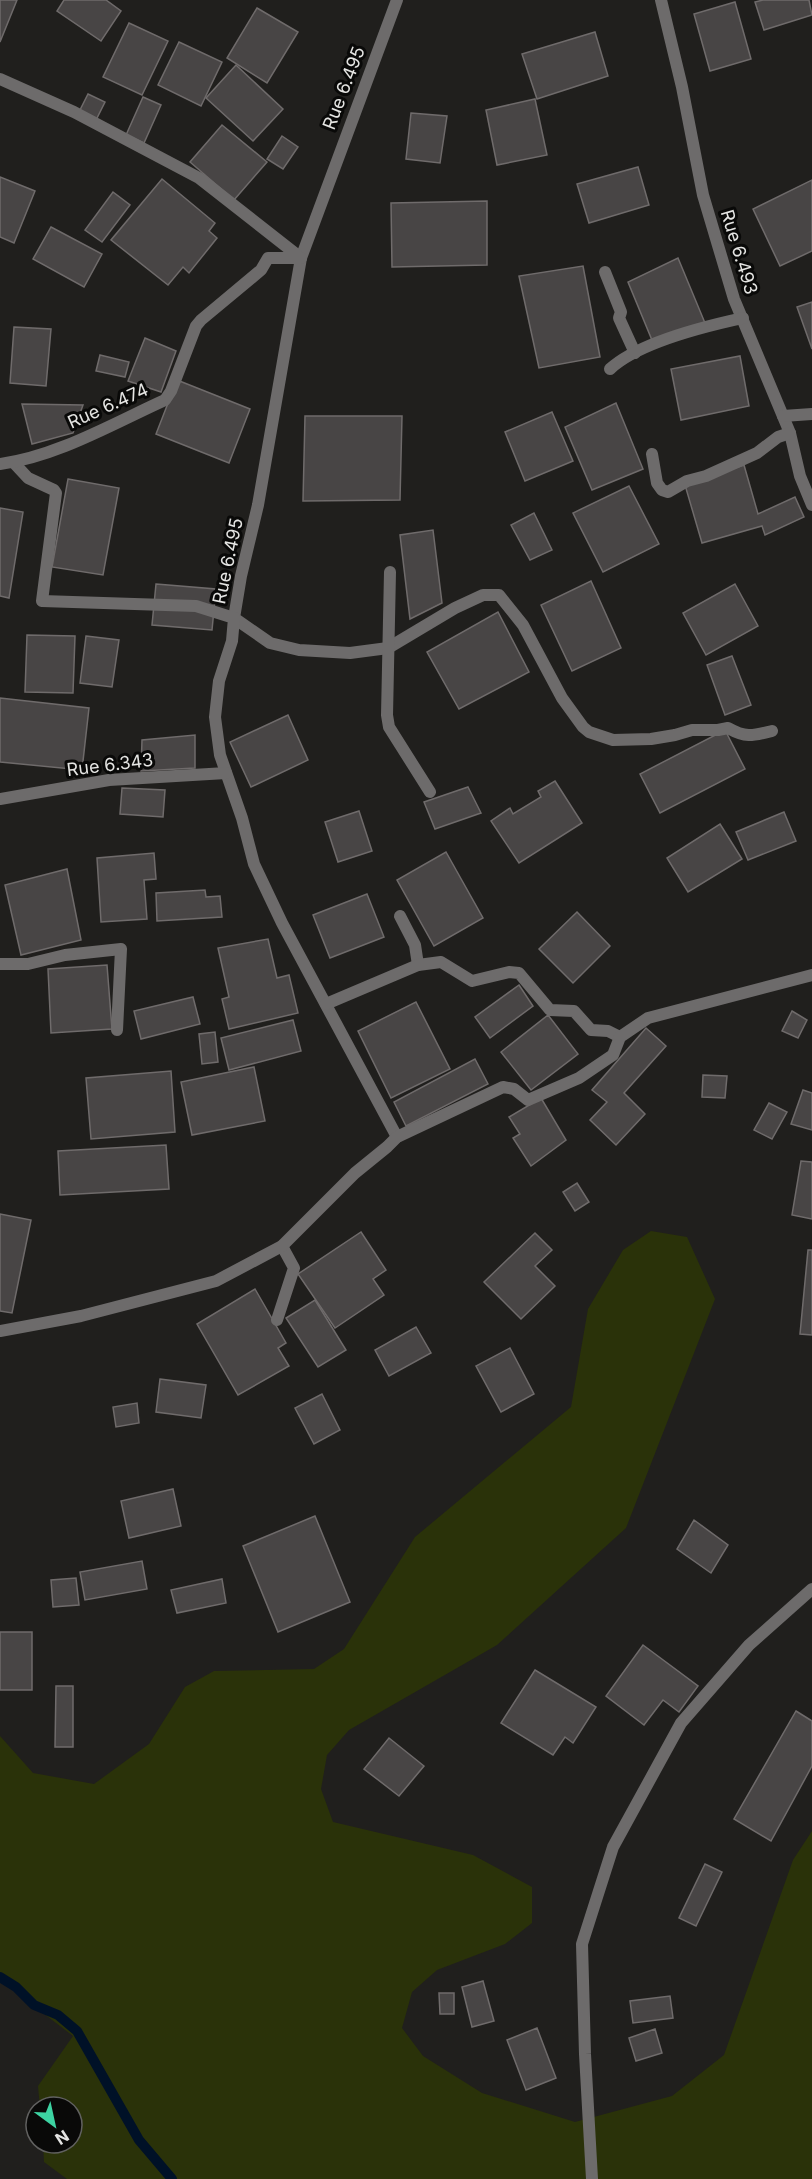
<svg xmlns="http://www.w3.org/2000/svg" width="812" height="2179" font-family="Inter,sans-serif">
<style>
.green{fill:#2a3209}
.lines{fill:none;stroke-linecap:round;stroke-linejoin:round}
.stream{stroke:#001127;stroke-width:10}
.building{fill:#484545;stroke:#6f6b6b;stroke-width:1.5}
.street{stroke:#6d6b6b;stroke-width:12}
.labels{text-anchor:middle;stroke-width:6;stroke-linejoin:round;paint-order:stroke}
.street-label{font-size:18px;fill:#e5e5e3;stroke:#090908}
</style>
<rect width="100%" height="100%" fill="#201f1d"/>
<path class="green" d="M651 1231 687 1237 715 1299 626 1528 497 1645 349 1730 327 1755 321 1789 333 1822 473 1855 532 1887V1923L505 1944 437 1970 412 1992 402 2028 423 2056 482 2093 575 2122 672 2096 724 2055 793 1860 812 1831V2179H67L44 2162 43 2143H72V2107H40L38 2086 73 2036 0 1980V1736L33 1773 94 1784 149 1744 185 1687 214 1671 314 1669 344 1649 415 1537 571 1407 588 1309 623 1250Z"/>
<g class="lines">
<path class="stream" d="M0 1977 16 1987 34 2005 58 2015 77 2031 139 2140 172 2179"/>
</g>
<g class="building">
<path d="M0 0H17L0 42Z"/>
<path d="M64 0H106L121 11 101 41 57 11Z"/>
<path d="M763 0H809L812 15 764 30 755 2Z"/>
<path d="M735 2 751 59 710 71 694 14Z"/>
<path d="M257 8 298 32 267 83 227 58Z"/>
<path d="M129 23 168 41 142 95 103 77Z"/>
<path d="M595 32 608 76 537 99 522 54Z"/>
<path d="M179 42 222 62 201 106 158 85Z"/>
<path d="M236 65 283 109 253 141 206 98Z"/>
<path d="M88 94 105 102 96 120 79 112Z"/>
<path d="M143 97 161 105 144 143 126 135Z"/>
<path d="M535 99 547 155 497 165 486 110Z"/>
<path d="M411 113 447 116 440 163 406 159Z"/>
<path d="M222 125 267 162 234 200 190 162Z"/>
<path d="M282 136 298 147 283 169 267 159Z"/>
<path d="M638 167 649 205 589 223 577 184Z"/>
<path d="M0 177 35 191 14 243 0 237Z"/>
<path d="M162 179 215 223 209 231 217 238 189 273 183 267 168 285 111 240Z"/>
<path d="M812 180V251L780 266 753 209Z"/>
<path d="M113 192 130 205 102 242 85 230Z"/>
<path d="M487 201V265L392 267 391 203Z"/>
<path d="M51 227 102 254 84 287 33 259Z"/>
<path d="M678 258 705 323 654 345 628 282Z"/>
<path d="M583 266 600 357 539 368 519 276Z"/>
<path d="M812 302V349L797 307Z"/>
<path d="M14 327 51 329 46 386 10 383Z"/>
<path d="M145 338 176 351 161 392 128 381Z"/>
<path d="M100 355 129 362 125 377 96 371Z"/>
<path d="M740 356 749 406 681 420 671 369Z"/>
<path d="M177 380 250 409 229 463 156 434Z"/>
<path d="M616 403 643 469 592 490 565 427Z"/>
<path d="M22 404 83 405 73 433 32 444Z"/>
<path d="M552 412 573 461 525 481 505 432Z"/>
<path d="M305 416H402L400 500 303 501Z"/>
<path d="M744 465 758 514 795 497 804 517 765 535 762 526 702 543 685 485Z"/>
<path d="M68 479 119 488 103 575 52 567Z"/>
<path d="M629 486 659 544 603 572 573 513Z"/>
<path d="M0 508 23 512 9 598 0 596Z"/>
<path d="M534 513 552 550 530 560 511 525Z"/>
<path d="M433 530 442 603 410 619 400 535Z"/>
<path d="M591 581 621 648 572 671 541 605Z"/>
<path d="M156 584 216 589 212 630 152 625Z"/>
<path d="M735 584 758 626 706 655 683 613Z"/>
<path d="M498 612 529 672 459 709 427 652Z"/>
<path d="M27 635 75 636 73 693 25 692Z"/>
<path d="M86 636 119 640 112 687 80 683Z"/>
<path d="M732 656 751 705 725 715 707 665Z"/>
<path d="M0 698 89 708 82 770 0 762Z"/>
<path d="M288 715 308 760 251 787 230 742Z"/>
<path d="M725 730 745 769 660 813 640 774Z"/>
<path d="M195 735V768L141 771 142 740Z"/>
<path d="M555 781 582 823 519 863 491 821 510 808 513 814 541 797 538 791Z"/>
<path d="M468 787 481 813 435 829 424 802Z"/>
<path d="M122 788 165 790 163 817 120 814Z"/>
<path d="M359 811 372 851 338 862 325 822Z"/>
<path d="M784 812 796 841 748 860 736 832Z"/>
<path d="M720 824 742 859 688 892 667 858Z"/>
<path d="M446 852 483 918 434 946 397 880Z"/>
<path d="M154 853 156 879 144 880 147 919 101 922 97 858Z"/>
<path d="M67 869 81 940 21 955 5 885Z"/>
<path d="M205 890 206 897 220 896 222 917 157 921 156 893Z"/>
<path d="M367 894 384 937 330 958 313 915Z"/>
<path d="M577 912 610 946 573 983 539 949Z"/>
<path d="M268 939 277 978 289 975 298 1013 229 1029 222 999 229 997 218 948Z"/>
<path d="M107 965 112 1029 51 1033 48 969Z"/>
<path d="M519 985 533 1006 490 1038 475 1017Z"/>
<path d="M193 997 200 1024 141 1039 134 1011Z"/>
<path d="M416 1002 450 1069 391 1098 358 1031Z"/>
<path d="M792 1011 807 1020 798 1038 782 1031Z"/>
<path d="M548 1015 578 1054 531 1090 501 1052Z"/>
<path d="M293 1020 301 1051 229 1070 221 1038Z"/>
<path d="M646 1028 666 1046 624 1093 645 1114 616 1145 590 1120 607 1102 592 1090Z"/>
<path d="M215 1032 218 1062 202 1064 199 1034Z"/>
<path d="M475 1059 488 1084 406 1126 394 1102Z"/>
<path d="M254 1067 265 1121 192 1135 181 1082Z"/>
<path d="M171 1071 175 1132 91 1139 86 1078Z"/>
<path d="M703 1075 727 1076 725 1098 702 1097Z"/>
<path d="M803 1090 812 1093V1130L791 1124Z"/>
<path d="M541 1098 566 1140 531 1166 513 1138 520 1134 509 1117Z"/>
<path d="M769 1103 787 1112 772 1139 754 1130Z"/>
<path d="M166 1145 169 1189 60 1195 58 1151Z"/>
<path d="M801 1161 812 1162V1219L792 1215Z"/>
<path d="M577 1183 589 1202 575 1211 563 1192Z"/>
<path d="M0 1214 31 1220 12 1313 0 1311Z"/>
<path d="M361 1232 386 1270 373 1279 384 1295 335 1328 298 1274Z"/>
<path d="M535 1233 552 1250 535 1266 555 1286 521 1319 484 1282Z"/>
<path d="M808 1250H812V1335L800 1334Z"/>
<path d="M255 1289 286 1343 278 1348 289 1366 238 1395 197 1324Z"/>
<path d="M315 1300 346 1350 318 1367 286 1318Z"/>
<path d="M416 1327 431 1353 389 1376 375 1350Z"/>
<path d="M510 1348 534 1394 501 1412 476 1366Z"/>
<path d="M160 1379 206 1385 201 1418 156 1412Z"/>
<path d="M322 1394 340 1430 314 1444 295 1408Z"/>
<path d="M137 1403 139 1423 116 1427 113 1407Z"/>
<path d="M173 1489 181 1526 129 1538 121 1501Z"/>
<path d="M315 1516 350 1602 278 1632 243 1546Z"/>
<path d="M694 1520 728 1545 711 1573 677 1549Z"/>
<path d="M142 1561 147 1589 85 1600 80 1572Z"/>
<path d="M76 1578 79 1605 53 1607 51 1580Z"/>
<path d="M222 1579 226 1603 177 1613 171 1590Z"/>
<rect x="0" y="1632" width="32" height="58"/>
<path d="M643 1645 698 1686 679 1712 663 1700 644 1725 606 1696Z"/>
<path d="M535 1670 596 1707 573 1743 565 1737 553 1755 501 1723Z"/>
<path d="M56 1686H73V1747H55Z"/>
<path d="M796 1711 812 1721V1766L771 1841 734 1819Z"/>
<path d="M389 1738 424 1766 399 1796 364 1769Z"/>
<path d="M705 1864 722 1872 696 1926 679 1918Z"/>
<path d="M483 1981 494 2021 472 2027 462 1987Z"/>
<path d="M439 1993H454V2014H440Z"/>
<path d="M670 1996 673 2018 633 2023 630 2001Z"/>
<path d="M537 2028 556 2078 526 2090 507 2040Z"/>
<path d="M655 2029 662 2053 636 2061 629 2038Z"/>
</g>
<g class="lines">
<g class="street">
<path d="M397 0 301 258 258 505 241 576 234 618 270 643 299 650 350 653 388 648 455 608 483 595H499L523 625 562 698 583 727 589 732 613 740 651 739 675 735 692 730H718L728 728C746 738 752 736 772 731"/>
<path d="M661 0 682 87 703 195 734 299 790 433 800 476 812 505"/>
<path d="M0 79 74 112 199 178 301 258"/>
<path d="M605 272 621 312 619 318 635 353"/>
<path d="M610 369C638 343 706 326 743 318"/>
<path d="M783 416 812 414"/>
<path d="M652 454 657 483 662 490 668 492 687 481 706 476 757 453 778 437 790 433"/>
<path d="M14 463 28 478 54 490 56 493 42 601 196 606 234 618 232 641 219 681 215 717 220 755 242 818 254 864 282 923 397 1137"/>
<path d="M0 464C56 457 114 423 165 400L171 391 196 326 201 320 261 270 268 258H301"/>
<path d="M390 572 387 715 389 727 430 792"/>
<path d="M0 799 109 780 226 773"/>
<path d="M400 916 415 945 418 965"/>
<path d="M0 964H28L65 955 121 949 117 1030"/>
<path d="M326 1004 418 965 441 962 472 981 509 972 519 973 550 1010 574 1011 591 1030 608 1031 620 1037"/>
<path d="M277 1320 294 1268 282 1246"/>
<path d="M0 1331 81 1316 216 1281 282 1246 355 1173 387 1147 397 1137 503 1087 514 1089 528 1100 579 1078 613 1055 620 1037 648 1018 812 975"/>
<path d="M592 2179 585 2054 582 1944 613 1847 681 1723 749 1645 812 1589"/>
</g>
</g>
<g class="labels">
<g class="street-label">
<text transform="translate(344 88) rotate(-69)" y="6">Rue 6.495</text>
<text transform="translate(739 252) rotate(73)" y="6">Rue 6.493</text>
<text transform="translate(108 406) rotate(-24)" y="6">Rue 6.474</text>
<text transform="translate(228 561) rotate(-78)" y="6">Rue 6.495</text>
<text transform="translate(110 765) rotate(-7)" y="6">Rue 6.343</text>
</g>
</g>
<g transform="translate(54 2125) rotate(147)"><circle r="28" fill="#090908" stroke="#616160" stroke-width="1.5"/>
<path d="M0-4.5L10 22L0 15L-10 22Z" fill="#3dd4a3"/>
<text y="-9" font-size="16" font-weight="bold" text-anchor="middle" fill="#e5e5e3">N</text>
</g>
</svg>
